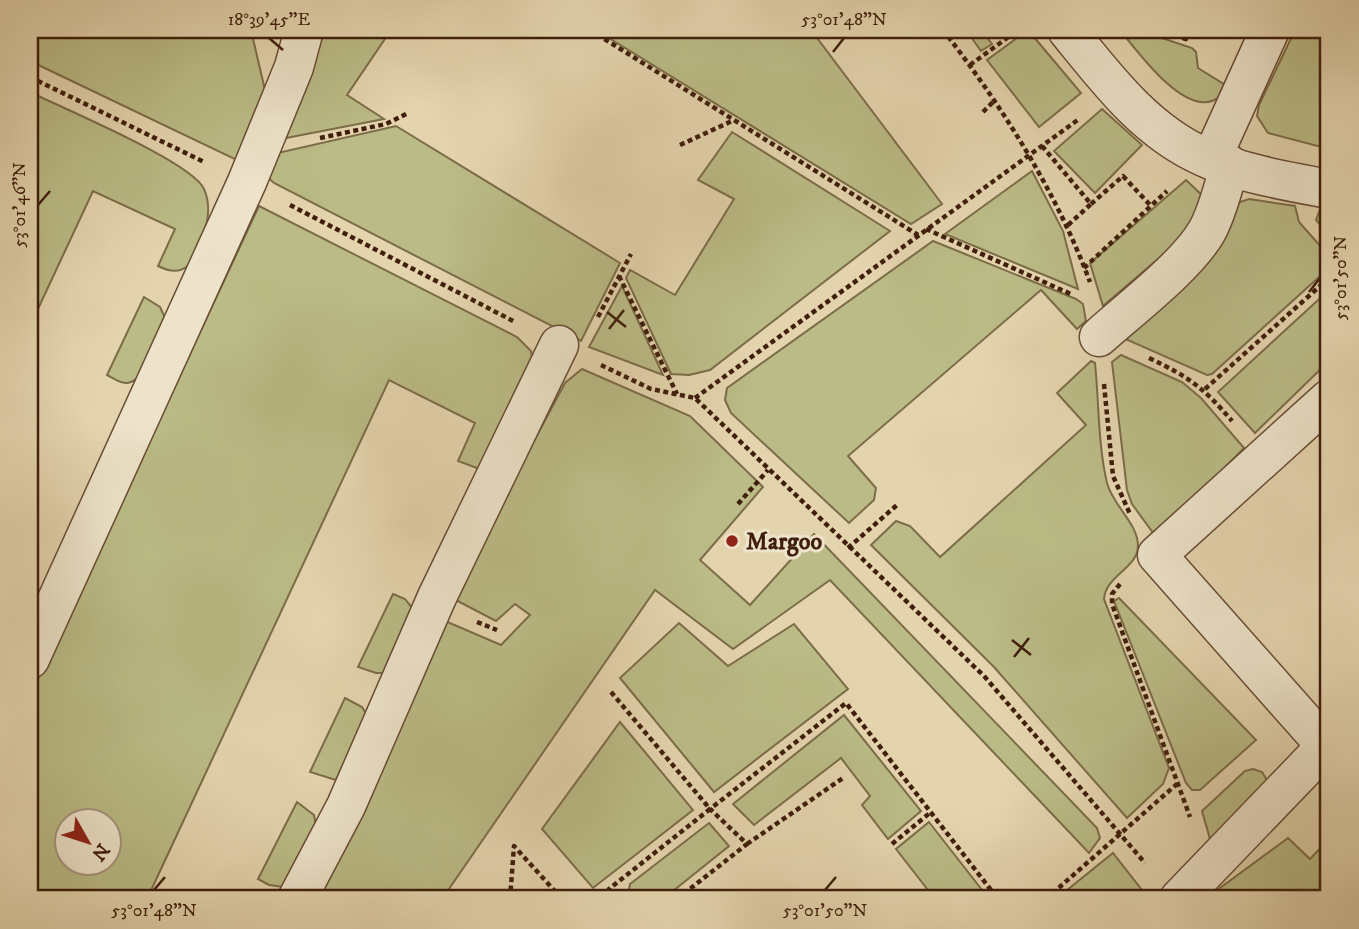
<svg xmlns="http://www.w3.org/2000/svg" width="1359" height="929" font-family="'IM FELL DW Pica',serif">
<style>
.green{fill:#babb86;stroke:#7c6c48;stroke-width:2;fill-rule:evenodd}
.lines{fill:none;stroke-linecap:round;stroke-linejoin:round}
.minor-casing{stroke:#684c34;stroke-width:41}
.path{stroke:#3f1e0b;stroke-width:4.5;stroke-dasharray:5 3.5;stroke-linecap:butt}
.minor{stroke:#ede3ca;stroke-width:38}
.ticks{fill:none;stroke:#3f1e0b;stroke-width:2.5}
.poi-dot{fill:#8f2418;stroke:#ede3ca;stroke-width:2.5}
.labels{text-anchor:middle;stroke-width:6;stroke-linejoin:round;paint-order:stroke}
.poi-label{font-size:24px;font-weight:bold;fill:#3f1e0b;stroke:#ede3ca;text-anchor:start}
.neatline{fill:none;stroke:#3f1e0b;stroke-width:2.5}
.ticks-label{font-size:18px;text-anchor:middle;fill:#3f1e0b}
</style>
<rect width="100%" height="100%" fill="#e4d4ae"/>
<filter id="stains"><feTurbulence type="fractalNoise" baseFrequency=".00286" numOctaves="4"/><feColorMatrix values="0 0 0 0 .2 0 0 0 0 .09 0 0 0 0 .02 0 0 0 .5 -.17"/></filter>
<radialGradient id="worn" r=".72"><stop offset=".6" stop-color="#630" stop-opacity="0"/><stop offset="1" stop-color="#630" stop-opacity=".3"/></radialGradient>
<g class="green">
<path d="M30 30H251L268 103 245 164 30 61Z"/>
<path d="M316 30H391L347 95 384 119 276 140Z"/>
<path d="M596 30H811L942 204 911 224Z"/>
<path d="M966 30H981L992 44 981 51Z"/>
<path d="M1028 30 1081 93 1039 127 987 60Z"/>
<path d="M1120 30H1138L1192 48 1196 52 1198 68 1230 88C1225 93 1219 99 1212 101 1181 112 1137 51 1120 30Z"/>
<path d="M1295 30H1329V149L1268 133 1257 116 1259 105Z"/>
<path d="M30 92C62 108 192 162 204 189 215 214 202 239 193 262 181 273 172 273 158 266L175 229 93 191 30 326Z"/>
<path d="M1102 109 1142 145 1095 193 1054 151Z"/>
<path d="M396 126 620 263 581 341 274 183 266 176 273 154Z"/>
<path d="M732 132 890 231 710 370 689 375 671 374 626 278 630 270 675 295 734 199 698 180Z"/>
<path d="M1032 171 1063 231 1078 289 945 234Z"/>
<path d="M1186 180 1206 199 1179 241 1103 306 1090 263Z"/>
<path d="M1249 199 1295 206 1299 222 1329 256V268L1212 374 1207 375 1123 338 1240 202Z"/>
<path d="M259 206 517 337 531 351 533 363 482 470 458 461 475 423 389 380 147 899H30V696ZM66 820H108V862H66Z"/>
<path d="M1319 212H1329V235L1316 220Z"/>
<path d="M933 241 1076 299 1083 304 1086 321 1077 329 1041 290 848 456 876 488 874 500 849 523 731 413 725 400 727 388Z"/>
<path d="M622 286 663 375 589 347Z"/>
<path d="M1329 290V361L1255 433 1218 392Z"/>
<path d="M144 297 160 307 167 322C159 338 148 379 128 383 121 384 113 378 107 375Z"/>
<path d="M1121 355 1182 382 1201 398 1244 448 1156 537 1132 504 1127 490 1112 362Z"/>
<path d="M1091 361 1095 363C1099 402 1098 445 1107 483 1113 506 1138 523 1138 546 1138 568 1106 575 1104 599L1169 768 1163 784 1127 818 994 667 871 545 896 521 910 526 940 557 1086 425 1057 393Z"/>
<path d="M582 369 690 416 763 487 700 560 750 605 814 534 1097 828 1100 838 1089 853 830 580 733 649 655 590 442 899H316L443 620 501 645 530 615 515 604 496 621 450 597 565 383Z"/>
<path d="M393 594 405 599 413 609 387 673H376L358 667Z"/>
<path d="M1119 598 1256 740 1200 790H1192L1186 783 1114 601Z"/>
<path d="M679 623 728 666 794 624 848 689 714 792 620 678Z"/>
<path d="M345 698 362 707 367 715 336 780 310 772Z"/>
<path d="M844 715 921 811 888 839 862 805 870 796 841 758 754 825 733 804Z"/>
<path d="M620 722 693 810 593 888 542 829Z"/>
<path d="M1253 769 1262 772 1267 780 1214 853 1202 811 1245 771Z"/>
<path d="M297 802 314 815 316 826 283 887 269 885 258 879Z"/>
<path d="M929 822 989 899H935L896 849Z"/>
<path d="M709 823 729 846 663 899H627L630 884Z"/>
<path d="M1288 838 1310 859 1329 839V899H1205Z"/>
<path d="M1113 853 1149 899H1056Z"/>
</g>
<g class="lines">
<defs>
<g id="minor">
<path d="M1067 30C1106 78 1145 131 1204 157 1239 173 1291 182 1329 189"/>
<path d="M1211 160 1270 30"/>
<path d="M1099 337C1130 309 1187 266 1207 231 1218 211 1223 187 1230 165"/>
<path d="M30 659 247 182 294 67 304 30"/>
<path d="M1326 746 1157 555 1329 399"/>
<path d="M297 899 346 806 437 597 559 345"/>
<path d="M1179 899 1329 743"/>
</g>
</defs>
<use href="#minor" class="minor-casing"/>
<g class="path">
<path d="M590 30 918 235"/>
<path d="M943 30C1002 106 1056 191 1090 282"/>
<path d="M1158 30 1186 39 1197 30"/>
<path d="M970 65 1018 30"/>
<path d="M30 77 204 162"/>
<path d="M983 112 994 101"/>
<path d="M320 138 386 124 408 113"/>
<path d="M680 145 732 121"/>
<path d="M1042 146 1091 204 1067 226"/>
<path d="M1091 204 1123 176 1151 206"/>
<path d="M290 205 515 322"/>
<path d="M926 229 1073 295"/>
<path d="M1084 268 1167 191"/>
<path d="M619 276 677 394"/>
<path d="M598 317 631 254"/>
<path d="M1149 358C1189 377 1203 387 1232 421"/>
<path d="M601 365 651 389 695 398 984 676 1145 863"/>
<path d="M1104 384 1113 476 1130 514"/>
<path d="M1205 389 1329 278"/>
<path d="M695 398 1079 119"/>
<path d="M738 504 768 470"/>
<path d="M848 548 897 505"/>
<path d="M1120 584 1112 594V604L1190 817"/>
<path d="M477 622 497 630"/>
<path d="M611 692 710 809 609 889 616 899"/>
<path d="M747 844 843 778"/>
<path d="M892 844 931 812"/>
<path d="M510 899 514 846 562 899"/>
<path d="M677 899 747 844 710 809 846 703 998 899"/>
<path d="M1046 899 1177 784"/>
</g>
<use href="#minor" class="minor"/>
</g>
<path class="ticks" d="M269 38 283 50M833 52 844 38M38 205 50 191M1309 292 1320 278M607 312 626 327M609 329 624 310M1012 640 1031 655M1014 657 1029 638M154 890 165 877M825 890 836 877"/>
<circle class="poi-dot" cx="732" cy="541" r="7"/>
<g class="labels">
<g class="poi-label">
<text x="746" y="549">Margoo</text>
</g>
</g>
<rect width="1359" height="929" fill="none" stroke="#e4d4ae" stroke-width="77"/>
<g transform="translate(88 842) rotate(129)"><circle r="33" fill="#ede3ca" stroke="#a7947e" stroke-width="2"/>
<path d="M0-5L12 26L0 18L-12 26Z" fill="#8f2418"/>
<text y="-10" font-size="19" font-weight="bold" text-anchor="middle" fill="#3f1e0b">N</text>
</g>
<rect x="38" y="38" width="1282" height="852" class="neatline"/>
<g class="ticks-label">
<text x="269" y="25">18°39'45"E</text>
<text x="844" y="25">53°01'48"N</text>
<text transform="translate(19 205) rotate(-90)" y="6">53°01'46"N</text>
<text transform="translate(1340 278) rotate(-90)" y="6">53°01'50"N</text>
<text x="154" y="916">53°01'48"N</text>
<text x="825" y="916">53°01'50"N</text>
</g>
<rect width="100%" height="100%" filter="url(#stains)"/>
<rect width="100%" height="100%" fill="url(#worn)"/>
</svg>
